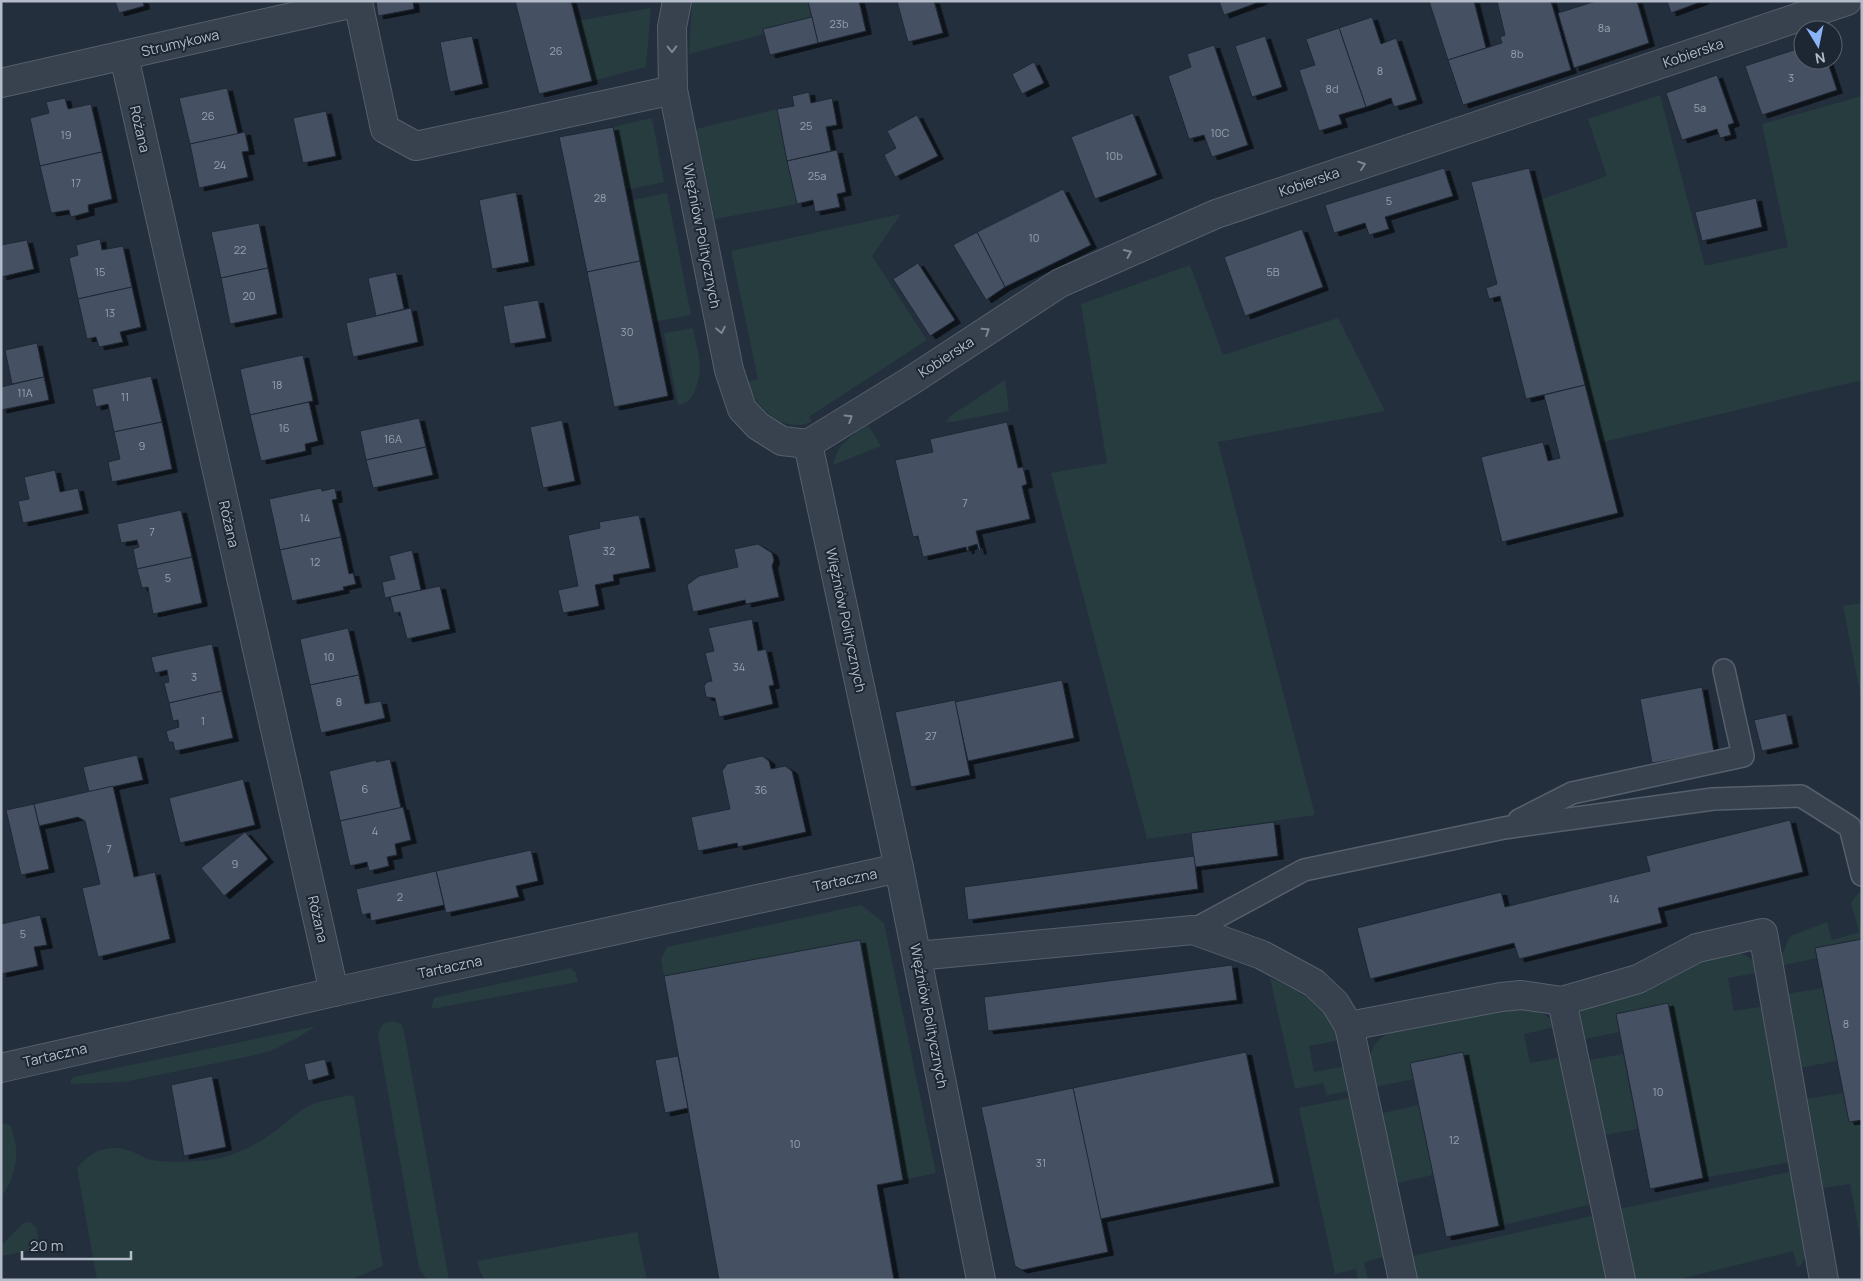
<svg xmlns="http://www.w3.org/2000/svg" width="1863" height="1281" font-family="Manrope,sans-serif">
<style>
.green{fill:#263c3f}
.building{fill:#455162;stroke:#1f2835;filter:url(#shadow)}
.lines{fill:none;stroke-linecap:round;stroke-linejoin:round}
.service-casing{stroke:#565f6c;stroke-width:24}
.minor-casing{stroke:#565f6c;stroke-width:30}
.service{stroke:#38414e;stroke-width:21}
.minor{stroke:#38414e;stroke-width:28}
.oneway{stroke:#7c8592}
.labels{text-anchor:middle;stroke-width:4;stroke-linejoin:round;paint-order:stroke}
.number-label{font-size:11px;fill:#98a1af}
.street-label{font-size:14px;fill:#b4bcc9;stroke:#1d2633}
</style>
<defs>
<filter id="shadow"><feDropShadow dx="5.5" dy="3" stdDeviation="0" flood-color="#0009"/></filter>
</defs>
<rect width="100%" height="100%" fill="#242f3e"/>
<g class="green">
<path d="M692 1H808L812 17 763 29 764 34 689 54Z"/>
<path d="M651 8 646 67 592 81 576 21Z"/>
<path d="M1660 95 1705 266 1788 247 1762 124 1862 96V380L1599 443 1537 201 1607 176 1588 119Z"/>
<path d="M777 109 797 204 715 219 696 129Z"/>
<path d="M652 118 664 182 626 190 613 127Z"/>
<path d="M667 193 691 315 653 322 628 201Z"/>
<path d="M901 214 872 256 927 340 810 416 811 422C783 434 756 408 747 382L758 379 731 251Z"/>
<path d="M1190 265 1223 355 1338 318 1385 411 1218 442 1315 815 1147 839 1051 473 1107 463 1081 304Z"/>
<path d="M693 328C697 350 705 368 695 390 691 399 687 404 678 405L664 333Z"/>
<path d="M1005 380 1009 411 946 423 950 416Z"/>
<path d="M868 425 881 446 833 465C838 442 850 438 868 425Z"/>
<path d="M1862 603V702L1843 606Z"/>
<path d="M1862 890V939L1815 948 1817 958 1780 966 1779 963 1789 938 1793 935 1827 922 1832 940 1859 932 1851 902Z"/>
<path d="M861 905 884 923 936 1173 903 1180 860 941 664 976 661 959 667 947Z"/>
<path d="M1736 950 1752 959 1760 972 1728 978 1734 1011 1766 1006 1796 1161 1703 1178 1668 1003 1616 1014 1619 1032 1580 1040 1579 1015 1585 1004 1700 957Z"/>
<path d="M571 968 576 973 578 982 431 1009 434 998Z"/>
<path d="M1270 978C1300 991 1329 1007 1340 1040L1309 1046 1314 1072 1346 1066 1352 1090 1327 1095 1323 1083 1295 1089Z"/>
<path d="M1823 988 1837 1061 1799 1068 1785 994Z"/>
<path d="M1527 1008C1538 1012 1552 1015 1555 1027L1524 1034 1530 1063 1562 1057 1592 1204 1499 1226 1463 1052 1410 1063 1414 1079 1370 1088C1369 1063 1365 1048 1388 1033L1474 1013 1499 1009Z"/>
<path d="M394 1021 402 1025 404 1031 449 1280H427L419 1268 378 1036C379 1026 385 1021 394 1021Z"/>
<path d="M316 1026 299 1037 271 1051 246 1057 124 1082 71 1084V1080L74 1077Z"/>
<path d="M1623 1054 1638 1129 1599 1136 1584 1061Z"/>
<path d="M1843 1093 1849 1122 1862 1120V1248L1850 1184 1822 1188 1805 1099Z"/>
<path d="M349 1095 354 1097 383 1266 350 1280H97L77 1168C90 1152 106 1144 127 1150 136 1152 143 1158 152 1160 170 1163 191 1162 209 1160 235 1157 258 1144 278 1129 287 1122 295 1114 305 1108 315 1101 336 1099 349 1095Z"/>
<path d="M1353 1097 1388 1256 1364 1262 1368 1280H1358L1356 1269 1335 1274 1299 1108Z"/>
<path d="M1419 1105 1433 1175 1393 1184 1378 1114Z"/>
<path d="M1 1123 10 1125C21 1151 17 1175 1 1197Z"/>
<path d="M1797 1170 1811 1242 1802 1264 1797 1267 1793 1251 1676 1280H1630L1615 1210Z"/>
<path d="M1596 1215 1608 1280H1413L1408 1257Z"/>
<path d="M30 1222 37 1229 39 1249 1 1256V1246L23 1223Z"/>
<path d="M637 1232 647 1280H485L480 1272 477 1261Z"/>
</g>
<g class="building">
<path d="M115 1H143L144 6 119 13Z"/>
<path d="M376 1H413L414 9 378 16Z"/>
<path d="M515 1H571L592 81 539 94Z"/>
<path d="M808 1H859L866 31 818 43Z"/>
<path d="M897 1H934L943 33 908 42Z"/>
<path d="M1219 1H1262L1224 15Z"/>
<path d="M1429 1H1474L1486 48 1448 60Z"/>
<path d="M1497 1H1551L1571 70 1463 105 1448 60 1502 43 1500 37 1505 35Z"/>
<path d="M1596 1H1637L1649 43 1574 68 1558 13Z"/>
<path d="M1667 1H1703L1671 13Z"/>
<path d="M812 17 818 43 770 55 763 29Z"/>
<path d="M1372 17 1381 44 1396 38 1417 100 1394 107 1391 98 1366 107 1339 28Z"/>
<path d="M1339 28 1366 107 1339 115 1342 124 1319 131 1299 70 1315 65 1306 39Z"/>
<path d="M472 36 483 84 450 92 440 42Z"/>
<path d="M1265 36 1282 87 1252 97 1235 46Z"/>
<path d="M1214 45 1248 145 1212 157 1204 135 1189 139 1168 76 1191 67 1187 54Z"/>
<path d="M1803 47V60H1827L1837 90 1762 115 1745 66Z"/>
<path d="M1034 62 1044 83 1022 94 1012 74Z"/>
<path d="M1717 75 1734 123 1728 125 1731 135 1720 138 1717 129 1682 140 1666 93Z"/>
<path d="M227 88 238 134 190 144 179 98Z"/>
<path d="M809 92 811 103 832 98 837 125 826 127 831 151 787 161 777 109 794 106 792 96Z"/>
<path d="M65 98 68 109 91 104 102 152 40 166 30 118 49 113 46 102Z"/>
<path d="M326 111 336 156 303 163 293 118Z"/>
<path d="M1133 113 1157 175 1095 199 1071 137Z"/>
<path d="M917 115 938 156 895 177 884 155 896 148 887 131Z"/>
<path d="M613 127 640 261 587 272 559 137Z"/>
<path d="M245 132 249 151 242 152 248 177 199 188 190 144Z"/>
<path d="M837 150 846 192 837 194 840 207 815 212 813 200 797 204 787 161Z"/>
<path d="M102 152 112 199 88 205 89 212 71 217 69 210 51 213 40 166Z"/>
<path d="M1444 168 1453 196 1385 217 1389 229 1369 235 1365 223 1334 233 1325 205Z"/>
<path d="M1529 168 1585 385 1526 399 1500 296 1489 299 1486 288 1497 284 1471 182Z"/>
<path d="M1063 189 1091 245 1005 287 977 232Z"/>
<path d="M516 192 529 262 492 269 479 200Z"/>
<path d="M1756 198 1762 227 1702 241 1695 212Z"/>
<path d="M259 223 268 268 221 278 211 232Z"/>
<path d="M1302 229 1323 287 1245 316 1224 257Z"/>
<path d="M977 232 1005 287 986 300 953 245Z"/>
<path d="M100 239 102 250 123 246 132 287 78 299 69 258 78 255 76 245Z"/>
<path d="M27 240 34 269 1 277V245Z"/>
<path d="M640 261 668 396 614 407 587 272Z"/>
<path d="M918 263 955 320 930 336 893 279Z"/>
<path d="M268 268 277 314 230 324 221 278Z"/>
<path d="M396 272 404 309 376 316 368 278Z"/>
<path d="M132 287 141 327 120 332 123 342 99 347 96 337 87 339 78 299Z"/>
<path d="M538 300 546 338 510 344 503 306Z"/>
<path d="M411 308 418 342 353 357 346 323Z"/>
<path d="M37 343 44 377 12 384 5 350Z"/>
<path d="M303 355 313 401 250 415 240 369Z"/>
<path d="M151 376 162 422 114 432 108 404 96 407 92 389Z"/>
<path d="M44 377 49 400 1 410V387Z"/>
<path d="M1585 385 1618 513 1502 542 1481 457 1543 442 1548 461 1560 458 1544 395Z"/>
<path d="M309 402 318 441 305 444 306 451 261 461 250 415Z"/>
<path d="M419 418 426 447 366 460 360 431Z"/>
<path d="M562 420 575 481 543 488 530 427Z"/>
<path d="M162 422 172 469 112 482 108 462 120 459 114 432Z"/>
<path d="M1007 422 1018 468 1023 467 1027 484 1022 486 1030 519 976 531 981 551H979L977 544 968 547 969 550 967 551 966 547 923 557 918 536 913 537 895 460 933 452 930 439Z"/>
<path d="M426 447 433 475 373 488 366 460Z"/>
<path d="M55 470 60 492 78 488 83 510 23 523 18 501 29 499 24 477Z"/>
<path d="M321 488 322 491 335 488 337 499 332 500 341 537 280 550 269 499Z"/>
<path d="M181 510 192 557 137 569 133 549 139 547 137 540 121 543 117 524Z"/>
<path d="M639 515 650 568 613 575 614 581 595 585 599 606 563 613 558 590 578 586 568 535 600 528 599 522Z"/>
<path d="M341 537 349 574 353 573 356 584 343 587 344 590 292 601 280 550Z"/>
<path d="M758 544 772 553 774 560 772 566 779 597 746 604 745 600 693 612 687 585 699 576 738 567 734 549Z"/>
<path d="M412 550 421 590 385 598 382 582 395 579 389 556Z"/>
<path d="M192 557 202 603 153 614 148 587 142 588 137 569Z"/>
<path d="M440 586 450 629 407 639 400 612 394 613 390 597Z"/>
<path d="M752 619 758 651 766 649 774 685 769 686 773 704 719 717 715 698 706 697 704 686 707 682 712 681 705 653 714 651 708 628Z"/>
<path d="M348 628 359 675 310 685 300 639Z"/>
<path d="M212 644 222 691 169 703 164 683 169 682 167 670 155 673 151 657Z"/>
<path d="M359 675 365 704 381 701 385 718 321 733 310 685Z"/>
<path d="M1062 680 1074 738 968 761 955 702Z"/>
<path d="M1702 687 1714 752 1652 763 1640 699Z"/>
<path d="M222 691 233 738 175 751 173 742H169L166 731 179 727 178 720 173 721 169 703Z"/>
<path d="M955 700 970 775 911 787 895 712Z"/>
<path d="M1786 713 1793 744 1762 751 1754 720Z"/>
<path d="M137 755 143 780 89 792 83 767Z"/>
<path d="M762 756 769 761 771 769 785 766 792 771 806 832 738 847 737 843 698 851 691 817 730 809 722 771 727 764Z"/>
<path d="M390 759 401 808 340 821 329 771 376 760V762Z"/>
<path d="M243 779 255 825 180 843 169 798Z"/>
<path d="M113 786 134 877 155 872 170 939 98 957 82 888 100 884 85 821 78 817 39 826 34 804Z"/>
<path d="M34 804 49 869 21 875 6 810Z"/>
<path d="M403 807 411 840 395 844 397 855 387 857 389 866 369 871 367 862 350 866 340 821Z"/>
<path d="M1790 820 1803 872 1658 908 1662 923 1519 959 1514 943 1370 979 1357 928 1501 892 1505 907 1650 871 1646 856Z"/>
<path d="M1274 822 1278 856 1195 867 1191 833Z"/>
<path d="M245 832 268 859 224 896 201 868Z"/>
<path d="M531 850 538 881 516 886 519 897 446 913 436 871Z"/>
<path d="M1194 856 1198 889 968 920 964 887Z"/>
<path d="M436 871 444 905 371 921 370 913 362 915 356 889Z"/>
<path d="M40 915 47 945 34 947 38 966 1 974V924Z"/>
<path d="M1862 939V1120L1849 1122 1815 948Z"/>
<path d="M860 940 903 1180 877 1185 894 1280H719L664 976Z"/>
<path d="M1232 965 1237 1000 988 1031 984 997Z"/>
<path d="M1668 1003 1703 1178 1650 1189 1616 1014Z"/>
<path d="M1246 1052 1274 1183 1100 1219 1073 1088Z"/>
<path d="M1463 1052 1499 1226 1446 1237 1410 1063Z"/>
<path d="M678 1056 688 1108 665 1113 655 1060Z"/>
<path d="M325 1059 329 1075 308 1081 304 1064Z"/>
<path d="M212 1076 226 1147 184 1156 171 1085Z"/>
<path d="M1073 1088 1108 1252 1022 1270 1015 1266 981 1107Z"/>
</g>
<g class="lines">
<defs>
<g id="service">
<path d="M1519 820 1572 793 1743 756 1724 670"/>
<path d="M1193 930 1304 870 1504 828 1713 799 1801 796 1850 827 1862 875"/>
</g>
<g id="minor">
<path d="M677 1 672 27 673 90 729 370 742 409 758 426 782 441 808 444"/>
<path d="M124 56 334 992"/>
<path d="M1 83 358 2 385 129 416 146 673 90"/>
<path d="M808 444 912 380 1060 283 1216 214 1847 1"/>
<path d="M808 444 899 868 981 1280"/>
<path d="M917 956 1193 930 1262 955 1314 983 1335 1003 1349 1026 1501 997 1521 995 1562 1001 1638 979 1697 948 1763 933 1824 1280"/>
<path d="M1562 1001 1621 1280"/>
<path d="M1349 1026 1403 1280"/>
<path d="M1 1068 334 992 899 868"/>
</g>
</defs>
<use href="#service" class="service-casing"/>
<use href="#minor" class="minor-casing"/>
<use href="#service" class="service"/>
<use href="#minor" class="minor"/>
</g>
<defs><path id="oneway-chevron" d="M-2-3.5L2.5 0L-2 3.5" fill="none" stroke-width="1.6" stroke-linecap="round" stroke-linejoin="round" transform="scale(1.25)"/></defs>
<g class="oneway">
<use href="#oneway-chevron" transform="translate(672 49) rotate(89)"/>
<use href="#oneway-chevron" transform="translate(1362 165) rotate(-19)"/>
<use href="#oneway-chevron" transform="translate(1128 253) rotate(-24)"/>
<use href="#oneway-chevron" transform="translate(721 330) rotate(79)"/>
<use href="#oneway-chevron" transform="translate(986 331) rotate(-33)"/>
<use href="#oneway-chevron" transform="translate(849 418) rotate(-32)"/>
</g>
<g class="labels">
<g class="number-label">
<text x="839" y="28">23b</text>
<text x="1604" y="32">8a</text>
<text x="556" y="55">26</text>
<text x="1517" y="58">8b</text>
<text x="1380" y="75">8</text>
<text x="1791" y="82">3</text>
<text x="1332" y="93">8d</text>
<text x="1700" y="112">5a</text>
<text x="208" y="120">26</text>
<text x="806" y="130">25</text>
<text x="1220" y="137">10C</text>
<text x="66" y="139">19</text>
<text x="1114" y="160">10b</text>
<text x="220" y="169">24</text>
<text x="817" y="180">25a</text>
<text x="76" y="187">17</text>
<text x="600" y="202">28</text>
<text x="1389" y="205">5</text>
<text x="1034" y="242">10</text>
<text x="240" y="254">22</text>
<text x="100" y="276">15</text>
<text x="1273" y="276">5B</text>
<text x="249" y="300">20</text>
<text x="110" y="317">13</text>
<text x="627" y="336">30</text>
<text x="277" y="389">18</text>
<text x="25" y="397">11A</text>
<text x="125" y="401">11</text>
<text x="284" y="432">16</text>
<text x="393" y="443">16A</text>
<text x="142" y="450">9</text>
<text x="965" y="507">7</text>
<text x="305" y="522">14</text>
<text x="152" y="536">7</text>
<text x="609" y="555">32</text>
<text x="315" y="566">12</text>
<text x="168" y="582">5</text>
<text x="329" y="661">10</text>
<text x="739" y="671">34</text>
<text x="194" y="681">3</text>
<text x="339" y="706">8</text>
<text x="203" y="725">1</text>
<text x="931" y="740">27</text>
<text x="365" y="793">6</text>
<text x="761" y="794">36</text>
<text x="375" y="835">4</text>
<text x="109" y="853">7</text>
<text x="235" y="868">9</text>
<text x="400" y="901">2</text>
<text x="1614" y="903">14</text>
<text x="23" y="938">5</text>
<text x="1846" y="1028">8</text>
<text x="1658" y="1096">10</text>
<text x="1454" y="1144">12</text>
<text x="795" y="1148">10</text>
<text x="1041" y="1167">31</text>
</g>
<g class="street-label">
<text transform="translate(180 43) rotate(-13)" y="5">Strumykowa</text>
<text transform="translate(1693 53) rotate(-19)" y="5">Kobierska</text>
<text transform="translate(140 129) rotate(77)" y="5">Różana</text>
<text transform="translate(1309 182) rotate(-19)" y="5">Kobierska</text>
<text transform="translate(702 236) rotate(79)" y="5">Więźniów Politycznych</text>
<text transform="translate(946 357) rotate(-33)" y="5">Kobierska</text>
<text transform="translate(229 524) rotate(77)" y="5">Różana</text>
<text transform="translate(846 620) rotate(78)" y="5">Więźniów Politycznych</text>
<text transform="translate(845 880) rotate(-12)" y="5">Tartaczna</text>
<text transform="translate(318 919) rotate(77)" y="5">Różana</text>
<text transform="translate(450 967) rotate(-12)" y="5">Tartaczna</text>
<text transform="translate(929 1016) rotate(79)" y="5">Więźniów Politycznych</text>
<text transform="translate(55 1055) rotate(-13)" y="5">Tartaczna</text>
</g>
</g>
<rect width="1863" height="1281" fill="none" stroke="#b4bcc9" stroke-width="5"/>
<g transform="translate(1818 45) rotate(170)"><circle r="24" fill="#1d2633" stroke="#59626f"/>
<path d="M0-4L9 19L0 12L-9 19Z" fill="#8ab4f8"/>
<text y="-8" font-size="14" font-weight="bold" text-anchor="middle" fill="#b4bcc9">N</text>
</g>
<path d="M22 1251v8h109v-8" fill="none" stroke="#b4bcc9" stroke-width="2.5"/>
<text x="30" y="1251" font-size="15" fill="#b4bcc9" stroke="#1d2633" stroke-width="4" paint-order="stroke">20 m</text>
</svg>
